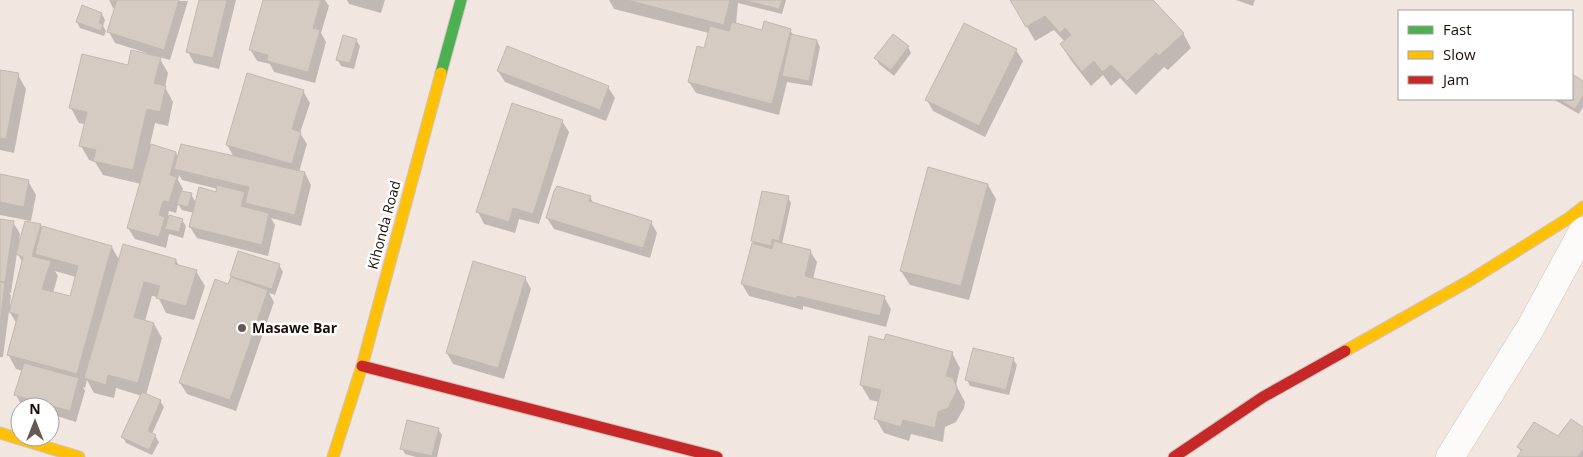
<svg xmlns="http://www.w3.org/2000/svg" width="1583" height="457" font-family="'Open Sans',sans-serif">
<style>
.shadow{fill:#0003;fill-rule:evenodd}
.building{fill:#d5cbc3;stroke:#c1b8b0}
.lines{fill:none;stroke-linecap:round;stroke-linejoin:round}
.street-casing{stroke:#d0c4bf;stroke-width:29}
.fast-casing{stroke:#d0c4bf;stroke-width:13}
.slow-casing{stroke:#d0c4bf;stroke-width:13}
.jam-casing{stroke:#d0c4bf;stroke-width:13}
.street{stroke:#fdfbfa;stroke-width:28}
.fast{stroke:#4caf50;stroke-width:11}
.slow{stroke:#ffc107;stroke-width:11}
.jam{stroke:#c62828;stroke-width:11}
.poi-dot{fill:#665a55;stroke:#fff;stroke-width:2}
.labels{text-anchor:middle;stroke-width:5;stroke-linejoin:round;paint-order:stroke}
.street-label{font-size:14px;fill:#1b0e09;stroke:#fff}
.poi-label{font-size:14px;font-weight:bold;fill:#1b0e09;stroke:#fff;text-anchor:start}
</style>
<rect width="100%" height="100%" fill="#f2e6e1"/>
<g class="shadow">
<path d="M109 0 188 1 170 60 159 57 168 73 165 87 173 102 168 126 155 123 150 145 176 153 179 158 234 157 227 145 303 91 310 103 300 133 307 144 299 172 305 173 311 185 301 226 271 218 275 225 268 256 197 238 190 227 194 213 182 210 178 204 176 213 169 211 168 216 182 220 186 226 183 238 169 234 166 248 135 239 128 228 141 184 103 175 95 162 89 160 81 146 85 124 79 123 71 108 146 55 147 53 115 43 109 32 116 9 113 8ZM179 175 182 180 218 189 217 193 196 203 191 194 182 192 183 189 178 180Z"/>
<path d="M201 0H236L219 69 194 63 188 52Z"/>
<path d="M265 0H325L329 6 321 33 326 42 315 83 274 72 270 64 257 61 250 49Z"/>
<path d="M347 0H385L381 13 349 4Z"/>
<path d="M609 0H786L782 14 738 3 736 24 763 31 790 30 794 36 817 41 820 47 812 86 787 82 779 115 696 93 689 82 705 50 709 33 614 9Z"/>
<path d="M1012 0H1152L1183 33 1191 48 1168 70 1164 67 1136 95 1120 78 1111 86 1103 75 1091 86 1070 59 1061 44 1065 42 1054 30 1035 41Z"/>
<path d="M1236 0H1255L1253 6Z"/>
<path d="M102 14 105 20 103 26 106 31 104 36 80 28 77 22Z"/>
<path d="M356 40 360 46 354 69 341 66 337 59Z"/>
<path d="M908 47 911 53 894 76 879 64 876 58Z"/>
<path d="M1016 50 1023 61 985 137 933 111 927 100Z"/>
<path d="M0 71 18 75 26 89 14 153 0 150Z"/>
<path d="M498 71 608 87 615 98 606 121 505 82Z"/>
<path d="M1572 75 1583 82V107L1579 114 1553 99H1572Z"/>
<path d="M562 121 569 132 539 224 519 219 515 233 484 224 478 212Z"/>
<path d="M0 176 28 181 36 195 31 221 0 215Z"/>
<path d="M988 185 996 199 969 300 910 285 901 271Z"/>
<path d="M590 197 594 204 651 222 657 233 650 258 554 229 547 218Z"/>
<path d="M788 197 791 203 782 244 810 251 817 262 813 279 884 297 891 309 886 327 803 306V310L749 296 742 284 755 245 752 241Z"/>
<path d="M0 220 13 222 20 234 19 244H20L40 225 43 230 112 247 119 260H176L179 266 196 271 205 286 194 320 166 313 158 297 152 296 145 321 154 324 162 338 146 395 160 401 164 407 152 434 155 436 159 442 152 455 126 443 123 437 142 396 116 388 114 398 94 393 87 380 85 388 83 387 85 391 76 422 50 414V407L22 406 16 395 23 371 16 369 8 354 17 324 9 311 3 357H0ZM17 253 23 263 12 305H10L11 296 9 292 11 293ZM55 271 76 277 71 298 53 293 58 276Z"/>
<path d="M279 265 283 272 275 295 269 293 274 302 236 411 187 394 180 383 232 277 231 276Z"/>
<path d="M525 278 531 289 504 379 453 364 447 353Z"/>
<path d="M952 353 960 368 956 385 965 402 964 408 956 422 945 427 943 442 911 434 909 441 884 433 876 419 880 402 870 400 861 385Z"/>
<path d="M1013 359 1017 365 1009 395 970 386 967 379Z"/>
<path d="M1541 426 1558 438 1583 428V457H1519L1522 453 1518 447Z"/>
<path d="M438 429 442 435 437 457H416L405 454 402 448Z"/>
</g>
<g class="building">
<path d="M117 0H179L164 50 107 32Z"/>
<path d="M199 0H227L213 58 186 52Z"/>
<path d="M263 0H321L313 28 320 30 308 72 267 61 268 55 249 50Z"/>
<path d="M627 0H730L724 25Z"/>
<path d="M743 0H782L779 9Z"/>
<path d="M1010 0H1153L1184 33 1159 56 1156 53 1127 81 1111 65 1102 72 1094 61 1082 72 1060 44 1071 35 1065 28 1060 33 1045 16 1026 27Z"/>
<path d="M82 5 102 13 99 23 103 24 101 31 76 22Z"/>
<path d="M764 21 791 29 772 104 688 82 697 46 704 48 710 26 729 31 732 22 762 30Z"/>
<path d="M964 23 1017 49 979 126 925 100Z"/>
<path d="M791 34 817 40 809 81 782 76Z"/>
<path d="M893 34 909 46 891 70 874 58Z"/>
<path d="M343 35 357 39 350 63 336 60Z"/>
<path d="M507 46 609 86 600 110 497 71Z"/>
<path d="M131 50 161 57 154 83 166 86 160 112 147 109 133 170 93 161 96 150 79 146 87 112 69 108 82 54 128 65Z"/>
<path d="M0 70 19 73 6 139 0 138Z"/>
<path d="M247 73 304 90 292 129 301 132 292 164 226 145Z"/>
<path d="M1572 74 1583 81V96L1575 109 1558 99H1572Z"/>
<path d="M512 103 563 120 533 214 513 208 509 222 476 212Z"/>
<path d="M151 144 176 152 170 175 177 177 169 202 163 201 159 215 165 217 159 237 127 228Z"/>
<path d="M181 144 305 172 295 215 245 203 249 187 174 169Z"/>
<path d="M928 167 988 184 961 286 900 271Z"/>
<path d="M0 174 29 180 24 207 0 202Z"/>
<path d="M217 185 245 192 241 206 269 213 262 245 189 227 199 187 216 192Z"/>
<path d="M557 186 591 196 589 201 652 221 643 248 546 218 554 191Z"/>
<path d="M181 191 192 193 188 207 177 204Z"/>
<path d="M762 191 789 196 779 241 772 239 771 246 751 241Z"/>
<path d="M169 215 183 219 179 232 165 229Z"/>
<path d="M0 219 14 221 5 282 0 281Z"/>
<path d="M25 221 41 224 32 256 51 261 42 289 70 296 78 266 35 254 42 226 112 246 77 374 7 355 18 315 9 312 23 257 16 254Z"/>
<path d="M774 241 811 250 805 276 885 296 880 316 797 296V299L741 284 752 243 772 249Z"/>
<path d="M123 244 176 259 175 264 197 270 186 306 156 298 160 286 144 282 134 317 154 323 138 383 108 375 106 385 84 378Z"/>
<path d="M238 251 280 264 272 289 230 276Z"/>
<path d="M473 261 526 277 498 368 446 353Z"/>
<path d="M231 277 268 290 230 400 179 383 215 279 228 284Z"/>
<path d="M0 282 5 283 0 325Z"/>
<path d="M886 334 953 352 946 376 953 378 957 387 956 393 948 408 938 412 935 428 903 420 901 427 874 419 881 390 860 385 869 336 884 340Z"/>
<path d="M973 348 1014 358 1006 390 965 380Z"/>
<path d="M24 363 79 378 70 411 14 395Z"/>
<path d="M142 392 161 400 148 431 156 435 149 450 121 437Z"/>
<path d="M1571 419 1583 427V450L1578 457H1517L1522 450 1517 447 1534 422 1558 436Z"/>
<path d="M407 420 439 428 432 456 400 449Z"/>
</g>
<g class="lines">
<defs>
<path id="street" d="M1450 457 1531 327 1583 231"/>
<path id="fast" d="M441 73 461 0"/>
<g id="slow">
<path d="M1345 351 1469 281 1569 218 1583 207"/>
<path d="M0 433 79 457"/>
<path d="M333 457 362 366 441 73"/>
</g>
<g id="jam">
<path d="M362 366 717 457"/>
<path d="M1174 457 1263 397 1345 351"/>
</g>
</defs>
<use href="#street" class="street-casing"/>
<use href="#fast" class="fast-casing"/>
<use href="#slow" class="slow-casing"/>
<use href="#jam" class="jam-casing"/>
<use href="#street" class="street"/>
<use href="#fast" class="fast"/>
<use href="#slow" class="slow"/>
<use href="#jam" class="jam"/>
</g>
<circle class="poi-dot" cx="242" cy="328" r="5"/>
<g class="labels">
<g class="street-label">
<text transform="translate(384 225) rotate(-75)" y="5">Kihonda Road</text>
</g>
<g class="poi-label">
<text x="252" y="333">Masawe Bar</text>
</g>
</g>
<rect x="1398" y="10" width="175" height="90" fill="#ffffff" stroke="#a49f9d"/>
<rect x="1408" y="26" width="25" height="8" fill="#4caf50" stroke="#a49f9d"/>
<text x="1443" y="35" font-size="15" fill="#1b0e09">Fast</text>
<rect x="1408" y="51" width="25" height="8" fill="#ffc107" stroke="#a49f9d"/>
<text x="1443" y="60" font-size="15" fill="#1b0e09">Slow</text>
<rect x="1408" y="76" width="25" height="8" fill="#c62828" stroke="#a49f9d"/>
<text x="1443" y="85" font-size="15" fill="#1b0e09">Jam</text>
<g transform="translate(35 422)"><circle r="24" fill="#ffffff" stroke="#a49f9d"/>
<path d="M0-4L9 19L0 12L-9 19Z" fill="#665a55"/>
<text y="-8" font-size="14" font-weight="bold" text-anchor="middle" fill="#1b0e09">N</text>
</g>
</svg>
